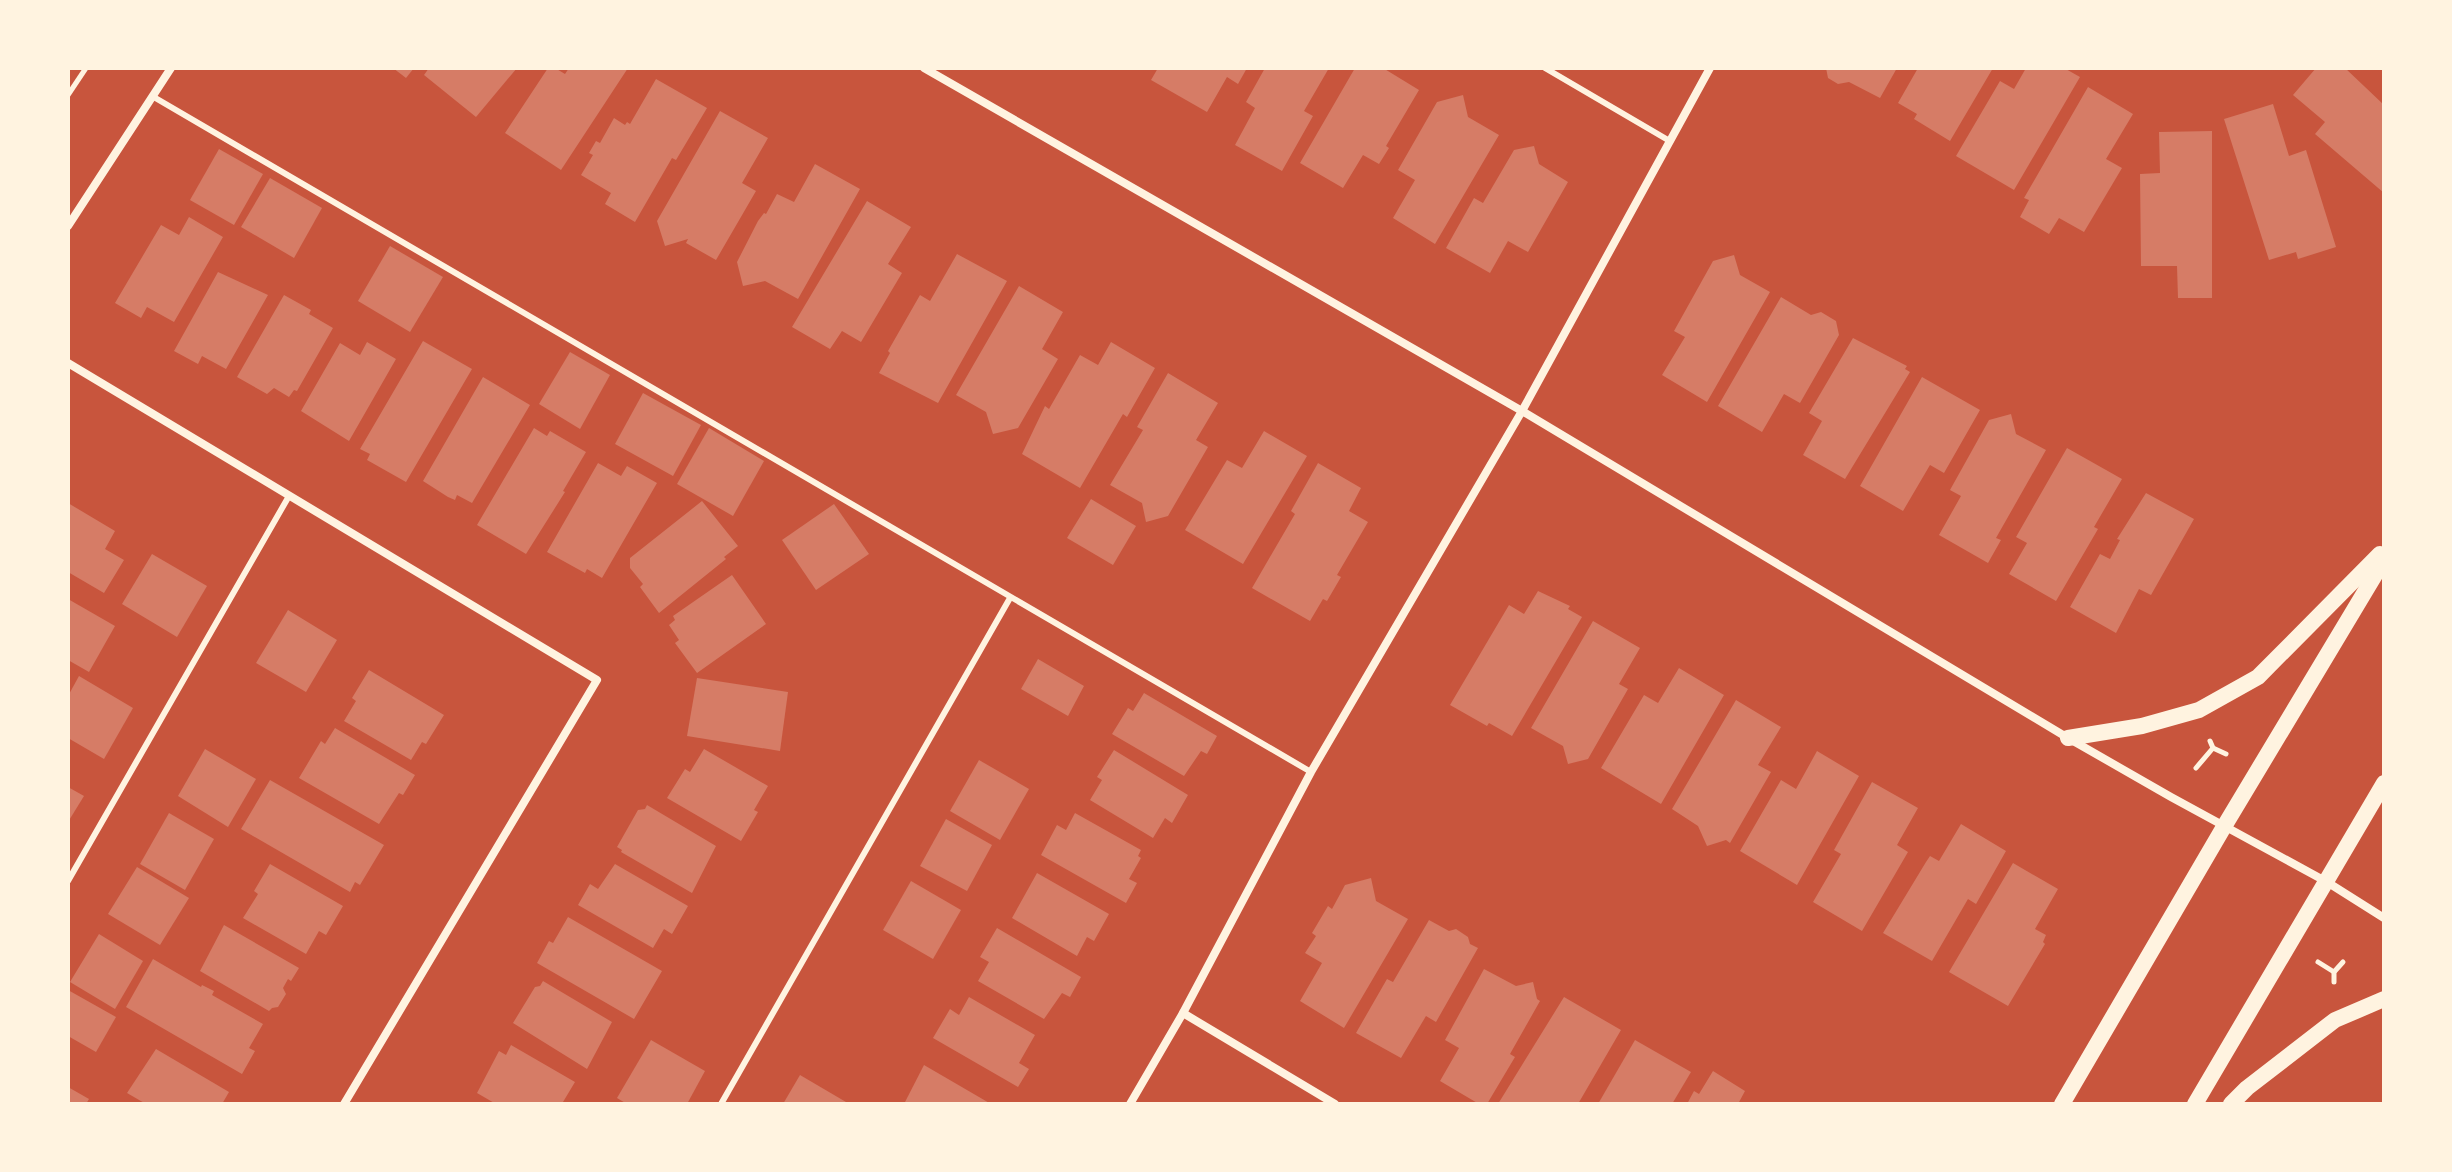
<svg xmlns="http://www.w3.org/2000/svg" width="2452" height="1172" font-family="Cabin,sans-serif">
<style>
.building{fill:#d67c66}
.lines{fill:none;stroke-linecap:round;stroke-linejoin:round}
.path{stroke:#fff3e0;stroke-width:5}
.service{stroke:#fff3e0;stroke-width:6}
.minor{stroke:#fff3e0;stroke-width:8}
.secondary{stroke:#fff3e0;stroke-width:16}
</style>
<rect width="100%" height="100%" fill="#c8553d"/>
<g class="building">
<path d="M393 68H414L406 78Z"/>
<path d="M429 68H517L476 117 424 75Z"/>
<path d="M548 68H555L565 74 569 68H628L561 170 505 133Z"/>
<path d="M1158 68H1247L1238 84 1227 77 1207 112 1151 80Z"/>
<path d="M1265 68H1329L1304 111 1313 116 1282 171 1235 145 1255 108 1246 102Z"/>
<path d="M1355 68H1383L1419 90 1386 146 1389 148 1379 164 1363 155 1343 188 1300 163Z"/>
<path d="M1826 68H1897L1880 98 1849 82 1838 84 1828 78Z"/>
<path d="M1918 68H1993L1950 141 1914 119 1917 114 1898 103Z"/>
<path d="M2026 68H2064L2080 77 2014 190 1956 156 2000 81 2014 89Z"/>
<path d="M2316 68H2345L2384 105V193L2315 134 2325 122 2293 95Z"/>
<path d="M656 79 707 108 676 160 672 158 635 222 605 204 611 193 581 175 593 155 589 153 596 141 600 143 614 118 625 125 627 122 630 124Z"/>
<path d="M2088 87 2133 114 2106 159 2122 168 2084 232 2059 218 2049 234 2020 217 2029 200 2024 198Z"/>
<path d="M1463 95 1468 117 1499 135 1435 244 1393 218 1415 180 1398 170 1437 102Z"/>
<path d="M2273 104 2289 156 2306 150 2336 247 2298 259 2296 252 2269 260 2224 119Z"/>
<path d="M720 111 768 138 742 183 756 191 716 260 686 243 688 239 665 246 657 221Z"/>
<path d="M2212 131V298H2178L2177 266H2141L2140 174 2160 173 2159 132Z"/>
<path d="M1534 146 1539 164 1568 182 1528 252 1508 241 1490 273 1446 248 1474 198 1483 203 1514 150Z"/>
<path d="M219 149 263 174 234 225 190 200Z"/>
<path d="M815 164 860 189 798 299 765 281 743 286 737 262 758 221 764 213 766 214 777 194 794 202Z"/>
<path d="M270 178 322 208 294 258 241 227Z"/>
<path d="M867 201 911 227 888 264 902 273 861 342 842 331 830 349 792 327Z"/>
<path d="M189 217 223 237 174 322 147 307 141 318 115 303 161 225 179 235Z"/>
<path d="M390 246 443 277 410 332 358 301Z"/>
<path d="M957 254 1007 281 938 403 879 373 890 353 888 351 920 295 930 301Z"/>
<path d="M1734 255 1740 275 1770 292 1707 402 1662 375 1685 337 1674 331 1713 261Z"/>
<path d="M218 272 268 295 226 369 202 356 198 364 174 351Z"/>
<path d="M1019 286 1063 312 1042 349 1058 359 1018 428 993 434 986 412 956 395Z"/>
<path d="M284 295 311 310 309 314 333 328 297 391 294 390 289 397 274 388 267 394 237 377Z"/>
<path d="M1781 297 1811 315 1821 312 1836 321 1839 335 1800 403 1784 394 1762 432 1718 406Z"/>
<path d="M1853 338 1907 366 1905 369 1910 372 1845 479 1803 455 1822 421 1809 413Z"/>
<path d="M423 341 472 369 406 482 367 460 370 454 360 449Z"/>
<path d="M367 342 396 359 349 441 301 411 340 343 360 355Z"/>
<path d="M1111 342 1155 368 1127 417 1123 414 1080 488 1022 454 1045 406 1049 409 1080 355 1098 365Z"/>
<path d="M570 352 610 375 580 429 539 404Z"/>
<path d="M1168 373 1218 403 1196 440 1208 447 1168 516 1146 522 1142 503 1110 485 1143 430 1137 427Z"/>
<path d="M483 377 530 405 472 503 457 495 455 500 448 497 423 481Z"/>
<path d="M1922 377 1980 410 1944 473 1930 465 1903 511 1860 486Z"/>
<path d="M643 393 701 425 673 476 615 444Z"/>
<path d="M2011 414 2016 434 2046 450 1996 538 2001 540 1988 563 1939 535 1961 496 1950 490 1989 420Z"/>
<path d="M534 428 547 436 550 431 586 452 563 491 565 492 526 554 477 525Z"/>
<path d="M709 428 764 461 733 516 677 484Z"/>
<path d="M1264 431 1307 456 1243 564 1185 530 1227 460 1242 468Z"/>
<path d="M2067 448 2122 479 2094 527 2098 529 2056 601 2009 574 2027 543 2016 537Z"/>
<path d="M598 463 621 476 627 466 657 483 602 578 587 569 585 573 547 552Z"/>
<path d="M1318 463 1361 488 1349 511 1368 522 1337 575 1341 577 1327 601 1323 599 1310 621 1252 588 1295 514 1291 511Z"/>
<path d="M2146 493 2194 519 2151 595 2139 589 2116 633 2070 607 2100 554 2110 559 2120 540 2117 539Z"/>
<path d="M1091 499 1136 526 1113 565 1067 538Z"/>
<path d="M702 501 738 546 724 557 726 559 659 613 640 587 643 584 630 568V558Z"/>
<path d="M68 503 115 531 105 549 124 560 104 593 68 572Z"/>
<path d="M834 504 869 554 816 590 782 540Z"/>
<path d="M152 554 207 586 177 637 122 604Z"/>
<path d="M732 575 766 624 697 673 675 643 679 640 669 625 675 620 673 616Z"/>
<path d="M1538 591 1570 606 1568 609 1582 617 1512 736 1489 723 1487 726 1450 705 1509 605 1524 614Z"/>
<path d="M68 599 115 626 89 672 68 660Z"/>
<path d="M288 610 337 640 306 692 256 663Z"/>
<path d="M1593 621 1640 648 1619 684 1628 689 1588 759 1568 764 1563 746 1531 728Z"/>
<path d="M1038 659 1084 686 1068 716 1021 689Z"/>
<path d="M1679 668 1724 695 1661 804 1601 768 1644 695 1658 703Z"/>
<path d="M369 670 444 715 426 744 422 742 411 760 344 721 356 701 352 698Z"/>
<path d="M79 676 133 708 104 759 68 738V696Z"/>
<path d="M697 678 788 692 780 751 687 736Z"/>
<path d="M1144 693 1217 736 1207 754 1201 751 1184 776 1112 734 1128 708 1133 711Z"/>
<path d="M1736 700 1781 727 1758 765 1771 772 1730 843 1726 840 1707 846 1698 826 1672 809Z"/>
<path d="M335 728 415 775 403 795 399 793 379 824 299 778 321 741 325 744Z"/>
<path d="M205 749 256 779 228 827 178 796Z"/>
<path d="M704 749 768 786 754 810 758 812 741 841 667 798 685 769 690 772Z"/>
<path d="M1114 750 1188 795 1172 823 1165 818 1153 838 1090 800 1102 780 1097 777Z"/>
<path d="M1817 751 1859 776 1797 885 1740 851 1781 780 1796 789Z"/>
<path d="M979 760 1029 789 1000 840 950 811Z"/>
<path d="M270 780 384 845 360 885 355 882 350 892 241 829Z"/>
<path d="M1872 782 1918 808 1897 845 1908 852 1862 931 1813 902 1841 854 1834 850Z"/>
<path d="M68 787 84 796 68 822Z"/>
<path d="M647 805 716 846 692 893 621 852 622 850 617 847 638 810 645 809Z"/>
<path d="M169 813 214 839 185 890 140 864Z"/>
<path d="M1075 813 1141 850 1138 856 1141 858 1129 879 1137 883 1126 903 1041 855 1057 825 1066 830Z"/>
<path d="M946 819 992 845 967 891 920 866Z"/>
<path d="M1961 824 2006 851 1976 904 1968 899 1932 961 1883 933 1926 862 1930 856 1939 861Z"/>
<path d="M2013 863 2058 889 2035 929 2046 935 2043 942 2045 944 2008 1006 1949 972Z"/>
<path d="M270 864 343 906 326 935 319 931 306 954 243 918 258 894 254 891Z"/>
<path d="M615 864 688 906 672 934 664 929 653 948 578 905 590 884 598 889Z"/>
<path d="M137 867 189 898 160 945 108 914Z"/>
<path d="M1037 873 1109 914 1094 941 1087 937 1077 956 1012 918Z"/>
<path d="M1371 878 1376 901 1408 919 1344 1028 1300 1001 1322 963 1305 953 1316 936 1312 933 1328 906 1332 909 1345 885Z"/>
<path d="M911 881 961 910 933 959 883 930Z"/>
<path d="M568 917 662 971 634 1019 537 963 549 941 553 943Z"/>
<path d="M1429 920 1449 931 1456 929 1468 937 1470 944 1478 948 1436 1022 1426 1016 1401 1058 1356 1033 1387 979 1393 982Z"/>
<path d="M224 925 299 968 291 981 288 979 283 988 286 994 278 1007 272 1008 269 1011 200 971Z"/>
<path d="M997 928 1081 977 1070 997 1062 993 1044 1019 978 981 989 962 980 957Z"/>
<path d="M99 934 143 961 115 1009 70 982Z"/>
<path d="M153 959 201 987 202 985 214 991 212 995 263 1024 249 1048 255 1051 242 1074 126 1007Z"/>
<path d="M1484 969 1516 986 1533 982 1537 999 1540 1001 1510 1054 1515 1057 1487 1104H1479L1440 1081 1459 1048 1445 1040Z"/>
<path d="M543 981 612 1022 587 1069 513 1023 535 987 540 986Z"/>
<path d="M68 990 116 1017 96 1052 68 1036Z"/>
<path d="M969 997 1035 1035 1019 1063 1029 1069 1018 1087 933 1038 950 1009 959 1015Z"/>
<path d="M1564 997 1621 1030 1578 1104 1562 1102 1561 1104H1498Z"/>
<path d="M651 1040 705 1071 687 1104H627L617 1098Z"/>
<path d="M1635 1040 1691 1072 1672 1104H1598Z"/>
<path d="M511 1045 575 1082 563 1102 567 1104H496L477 1093 499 1051 506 1055Z"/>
<path d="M156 1049 229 1092 222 1104H146L127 1093Z"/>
<path d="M924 1065 991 1104H904Z"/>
<path d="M1713 1071 1745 1091 1738 1104H1687L1694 1091 1699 1094Z"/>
<path d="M800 1075 846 1102 845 1104H783Z"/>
<path d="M68 1087 89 1099 86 1104H68Z"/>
</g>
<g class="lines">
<g class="path">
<path d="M68 95 86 68"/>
<path d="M2210 741 2213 748 2226 754"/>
<path d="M2196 768 2213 748"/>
<path d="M2318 962 2334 972"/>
<path d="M2334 982V972L2343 962"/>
</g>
<g class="service">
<path d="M1545 68 1668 140"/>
<path d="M152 96 1311 772"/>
<path d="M68 881 289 496"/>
<path d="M721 1104 1010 598"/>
</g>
<g class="minor">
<path d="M924 68 1522 411 2068 738 2171 797 2327 882 2384 918"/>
<path d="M68 226 171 68"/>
<path d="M68 363 597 680 344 1104"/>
<path d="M1183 1013 1335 1104"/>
<path d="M1130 1104 1183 1013 1311 772 1522 411 1710 68"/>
</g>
<g class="secondary">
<path d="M2068 738 2142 726 2199 710 2258 677 2380 554"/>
<path d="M2062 1104 2225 825 2384 560"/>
<path d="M2195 1104 2384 783"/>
<path d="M2231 1104 2247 1088 2335 1020 2384 999"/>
</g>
</g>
<rect width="2452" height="1172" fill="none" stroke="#fff3e0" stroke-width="140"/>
</svg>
